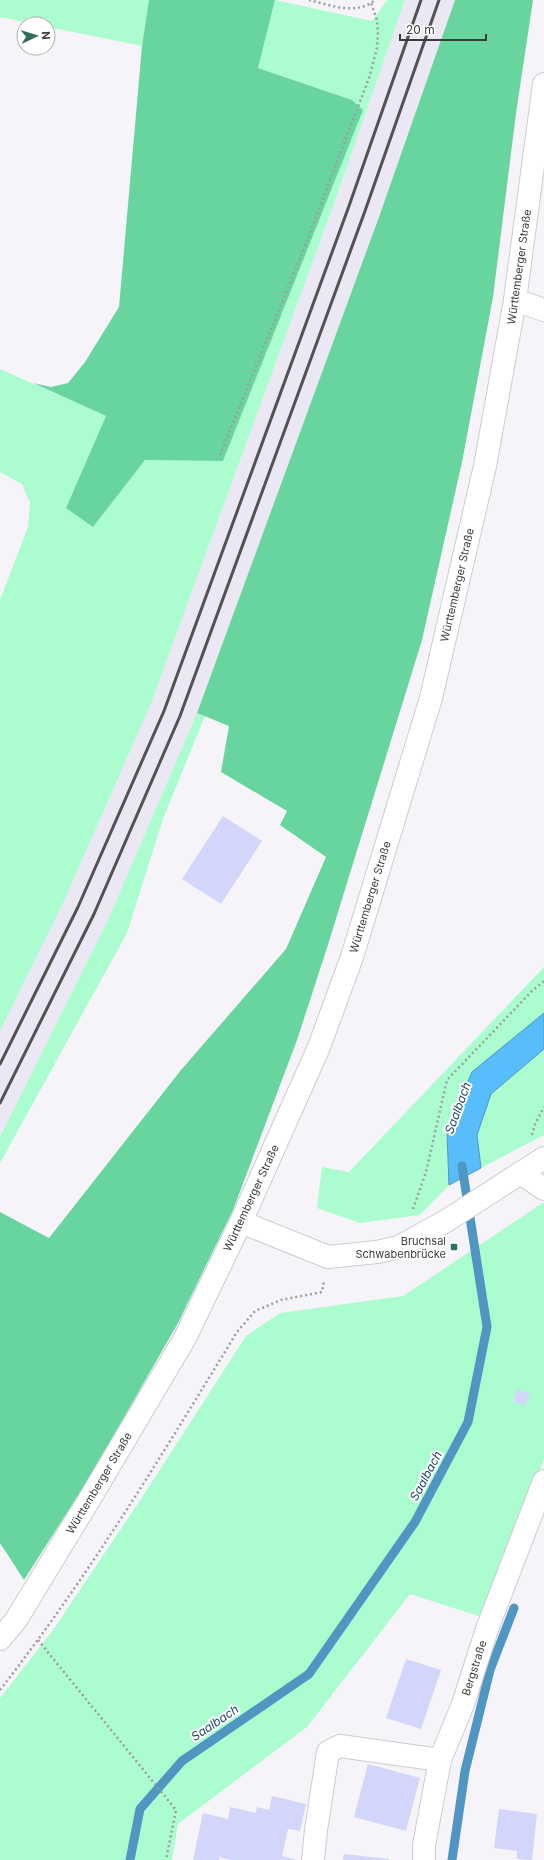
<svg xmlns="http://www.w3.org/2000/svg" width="544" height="1860" font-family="Inter,sans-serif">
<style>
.built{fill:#ece7f4}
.green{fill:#abfcce}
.forest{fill:#69d59e}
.water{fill:#57bdfb;stroke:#4f96c2}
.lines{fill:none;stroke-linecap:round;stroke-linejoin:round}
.stream{stroke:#4f96c2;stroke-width:9}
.building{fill:#d2d6fb}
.minor-casing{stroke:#cdcbd0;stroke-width:24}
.major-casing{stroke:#cdcbd0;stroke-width:24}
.path{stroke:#9e9da0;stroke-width:2.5;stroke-dasharray:2 3;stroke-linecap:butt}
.minor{stroke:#fff;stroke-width:22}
.major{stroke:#fff;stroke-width:22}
.rail{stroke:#525254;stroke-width:3}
.poi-dot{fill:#2e6e5d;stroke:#fff;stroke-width:1.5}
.labels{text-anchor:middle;stroke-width:4;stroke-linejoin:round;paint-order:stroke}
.street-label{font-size:11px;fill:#3c3c3d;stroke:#fff}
.poi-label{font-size:11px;fill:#3c3c3d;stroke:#fff;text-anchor:end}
.water-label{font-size:12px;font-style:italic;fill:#1c4660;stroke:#fff}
</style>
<rect width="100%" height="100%" fill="#f6f4f9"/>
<path class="built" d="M405 0H455L379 217 194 722 108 920 0 1137V1031L64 901 150 706 335 201Z"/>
<g class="green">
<path d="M0 0H149L142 46 48 27V24H34L0 17Z"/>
<path d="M275 0 372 21 387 0H405L335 201 150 706 64 901 0 1031V600L28 527 30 503 22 484 0 472V369L106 416 66 508 93 527 145 460 223 461 362 110 352 100 258 68Z"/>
<path d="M197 713 205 716 163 819 127 933 0 1163V1137L108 920Z"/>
<path d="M544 967V1013L472 1072 447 1133 449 1185 420 1215 360 1223 317 1208 322 1167 349 1172Z"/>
<path d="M544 1049V1135L481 1168 477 1135 491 1094Z"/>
<path d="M544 1202V1459L482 1617 410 1594 307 1727 178 1824 172 1860H0V1698L51 1633 139 1502 246 1336 280 1313 403 1296Z"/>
</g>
<g class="forest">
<path d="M149 0H275L258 68 352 100 363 110 223 461 145 460 93 527 66 508 106 416 33 383 51 387 68 383 85 362 119 307 142 46Z"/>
<path d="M455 0H533L516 113 493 297 462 462 422 640 326 951 297 1040 233 1210 178 1323 91 1475 24 1580 0 1543V1212L49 1238 181 1070 286 949 326 857 280 825 287 811 221 772 229 726 197 713 379 217Z"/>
</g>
<path class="water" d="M544 1013V1049L491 1094 477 1135 481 1168 449 1185 447 1133 472 1072Z"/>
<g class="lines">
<g class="stream">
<path d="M130 1860 140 1809 182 1761 309 1674 415 1522 468 1422 487 1327 462 1166"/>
<path d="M452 1860 465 1771 490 1670 514 1608"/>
</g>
</g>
<g class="building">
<path d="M223 816 262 841 221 904 182 879Z"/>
<path d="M518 1389 530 1394 525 1406 513 1401Z"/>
<path d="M406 1659 441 1670 421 1729 386 1718Z"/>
<path d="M368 1764 420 1778 406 1831 354 1817Z"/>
<path d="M272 1796 306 1804 300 1831 288 1829 282 1856 297 1860H231L219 1857V1860H193L203 1813 228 1819 230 1807 256 1813 257 1807 269 1810Z"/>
<path d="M499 1809 537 1814 532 1860 517 1859V1851L494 1848Z"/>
<path d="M344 1854 389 1859V1860H343Z"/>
</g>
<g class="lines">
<defs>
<g id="minor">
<path d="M515 300 544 310"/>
<path d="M522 1174 544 1189"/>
<path d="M241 1222 328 1257 377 1252 399 1247 446 1221 544 1158"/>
<path d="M313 1860 316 1830 328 1752 340 1746 440 1760"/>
<path d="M424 1860V1845L440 1760 463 1704 487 1629 544 1481"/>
</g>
<path id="major" d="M0 1639 16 1620 92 1495 185 1338 241 1222 319 1047 352 957 431 698 485 466 515 300 544 84"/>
</defs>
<use href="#minor" class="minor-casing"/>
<use href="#major" class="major-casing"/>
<g class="path">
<path d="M309 0C330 5 356 16 375 0"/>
<path d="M220 455 305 246 369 78 377 48 378 34 377 20 371 3"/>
<path d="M532 1135 535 1124 544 1107"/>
<path d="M413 1209 426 1172 447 1080 532 991 544 981"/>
<path d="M38 1640 176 1810 166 1860"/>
<path d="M0 1690C88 1577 162 1455 237 1332L255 1311 281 1300 322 1292 324 1281"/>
</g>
<use href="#minor" class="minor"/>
<use href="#major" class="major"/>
<g class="rail">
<path d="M0 1064 78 907 164 711 349 206 421 0"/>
<path d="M0 1103 94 914 180 716 365 211 439 0"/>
</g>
</g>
<rect class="poi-dot" x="450" y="1243" width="8" height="8" rx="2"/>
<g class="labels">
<g class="street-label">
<text transform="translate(519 267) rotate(-82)" y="4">Württemberger Straße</text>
<text transform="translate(457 585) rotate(-77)" y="4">Württemberger Straße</text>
<text transform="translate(370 897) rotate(-73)" y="4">Württemberger Straße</text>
<text transform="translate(251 1198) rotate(-65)" y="4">Württemberger Straße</text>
<text transform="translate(99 1483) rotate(-59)" y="4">Württemberger Straße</text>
<text transform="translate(474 1668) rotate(-72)" y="4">Bergstraße</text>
</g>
<g class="poi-label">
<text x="446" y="1245">Bruchsal<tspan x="446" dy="13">Schwabenbrücke</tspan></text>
</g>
<g class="water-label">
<text transform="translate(458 1108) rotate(-70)" y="4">Saalbach</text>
<text transform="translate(426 1476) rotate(-62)" y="4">Saalbach</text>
<text transform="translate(215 1723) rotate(-34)" y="4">Saalbach</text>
</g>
</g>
<g transform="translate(36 36) rotate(86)"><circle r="19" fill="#ffffff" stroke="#b1b1b1"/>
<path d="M0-3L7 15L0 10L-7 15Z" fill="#2e6e5d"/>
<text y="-6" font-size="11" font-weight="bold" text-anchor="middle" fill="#3c3c3d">N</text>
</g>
<path d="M400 34v6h86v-6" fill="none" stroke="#3c3c3d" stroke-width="2"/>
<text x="406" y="34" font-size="12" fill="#3c3c3d" stroke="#ffffff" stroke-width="3" paint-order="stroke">20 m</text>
</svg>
